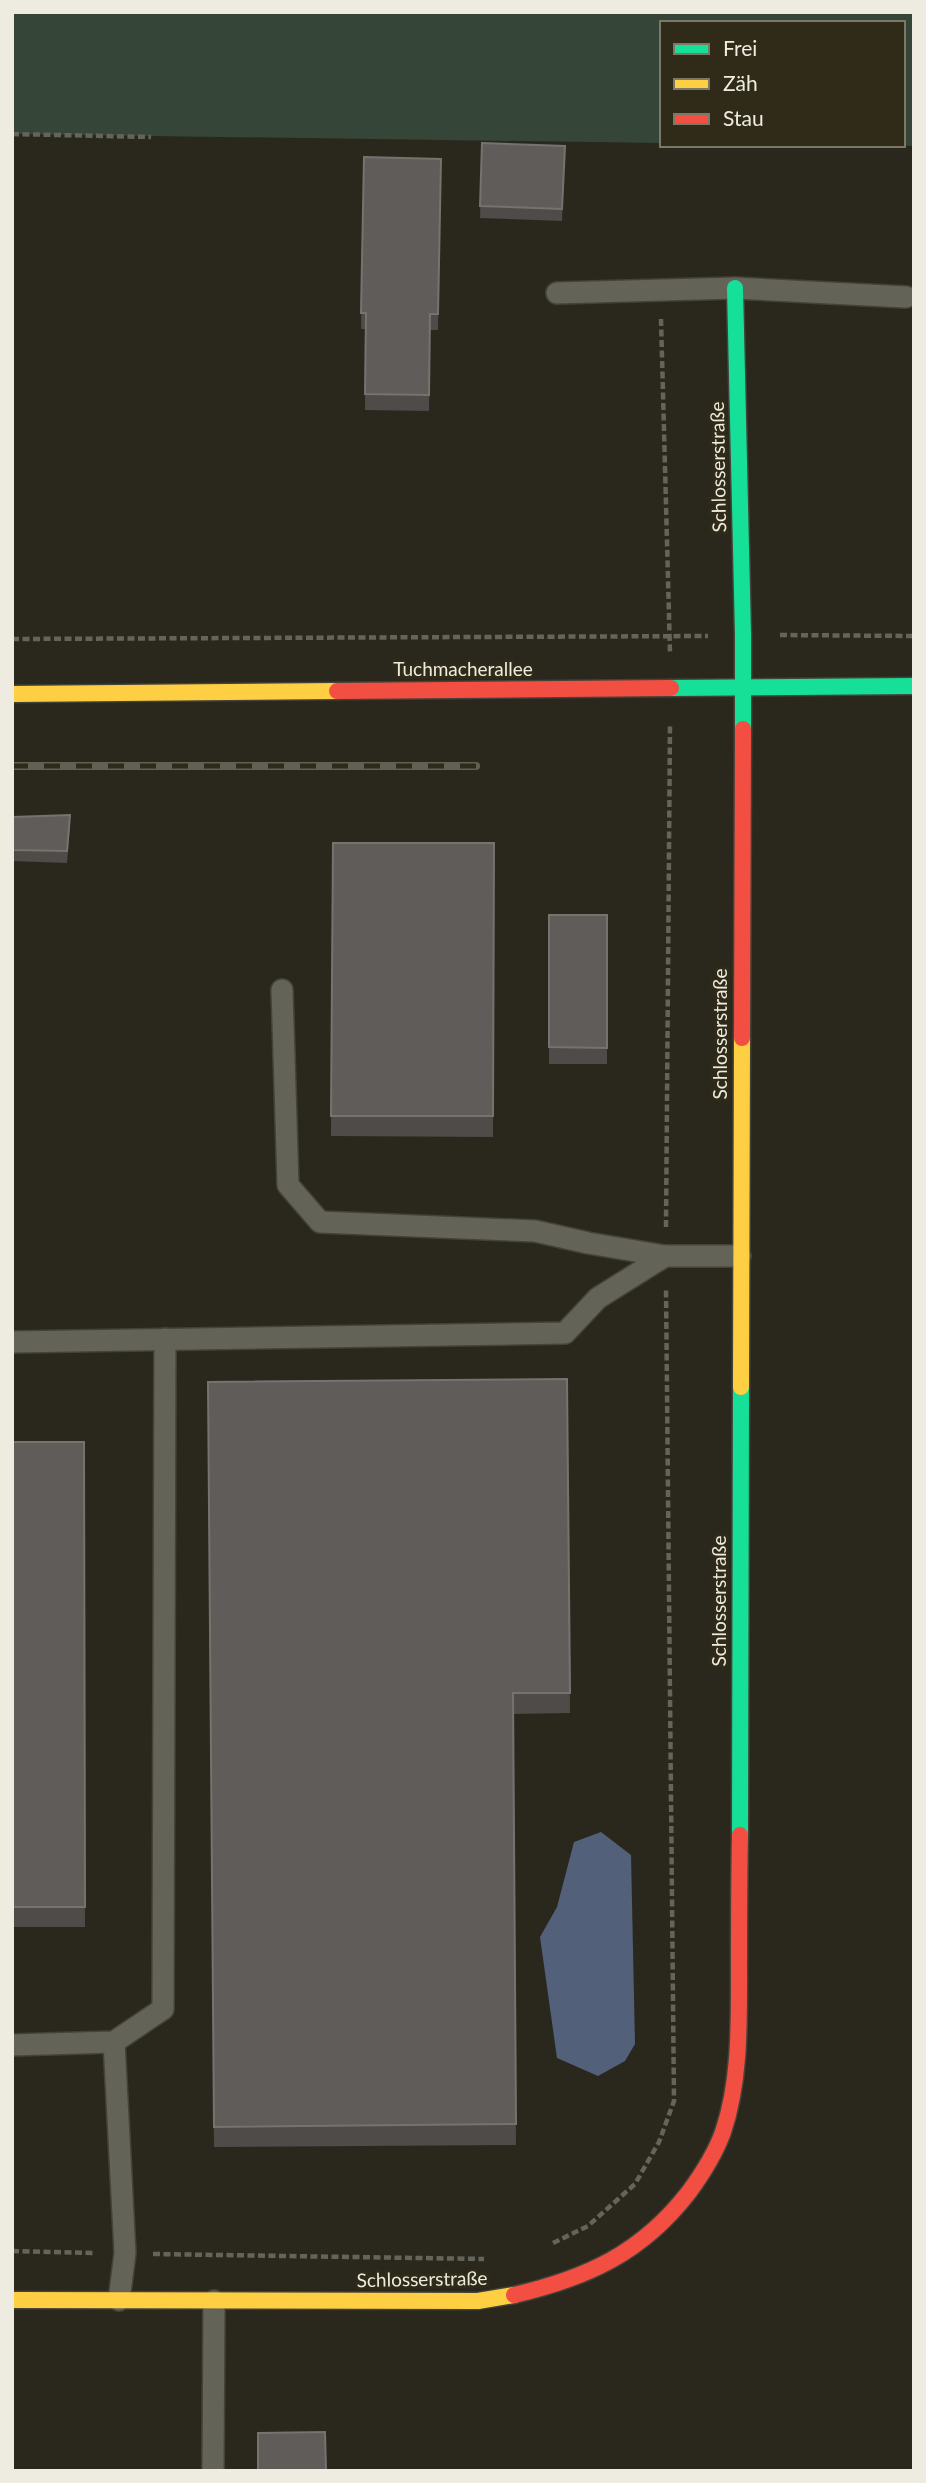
<svg xmlns="http://www.w3.org/2000/svg" width="926" height="2483" font-family="Lato,sans-serif">
<style>
.green{fill:#354639}
.water{fill:#53607a}
.lines{fill:none;stroke-linecap:round;stroke-linejoin:round}
.lane-casing{stroke:#454239;stroke-width:24}
.fast-casing{stroke:#454239;stroke-width:19}
.slow-casing{stroke:#454239;stroke-width:19}
.jam-casing{stroke:#454239;stroke-width:19}
.path{stroke:#646459;stroke-width:4.5;stroke-dasharray:7 3.5;stroke-linecap:butt}
.lane{stroke:#636357;stroke-width:21}
.fast{stroke:#16e098;stroke-width:16}
.slow{stroke:#ffcf43;stroke-width:16}
.jam{stroke:#f24e42;stroke-width:16}
.rail-casing{stroke:#616057;stroke-width:8}
.rail{stroke:#2f2b18;stroke-width:5;stroke-dasharray:16;stroke-linecap:butt}
.wall{fill:#4e4b49}
.building{fill:#5f5c5a;stroke:#76736f;stroke-width:2}
.labels{text-anchor:middle;stroke-width:6;stroke-linejoin:round;paint-order:stroke}
.street-label{font-size:19px;fill:#eeebe0;stroke:#2f2b18}
</style>
<rect width="100%" height="100%" fill="#2a281d"/>
<path class="green" d="M12 12H914V146L855 145H903V23H662V143L12 134Z"/>
<path class="water" d="M601 1832 631 1855 635 2044 625 2061 598 2076 557 2058 540 1937 557 1907 574 1842Z"/>
<g class="lines">
<defs>
<g id="lane">
<path d="M557 293 735 288 906 297"/>
<path d="M282 990 288 1185 320 1222 535 1231 588 1243 665 1256H740"/>
<path d="M12 1342 565 1333 598 1298 665 1256"/>
<path d="M114 2042 125 2253 119 2300"/>
<path d="M12 2045 114 2042 163 2009 165 1339"/>
<path d="M213 2471 214 2301"/>
</g>
<g id="fast">
<path d="M735 288 743 635V729"/>
<path d="M671 688 914 686"/>
<path d="M740 1835 741 1387"/>
</g>
<g id="slow">
<path d="M12 694 337 691"/>
<path d="M741 1387 742 1038"/>
<path d="M12 2300 478 2301 514 2295"/>
</g>
<g id="jam">
<path d="M337 691 671 688"/>
<path d="M742 1038 743 729"/>
<path d="M514 2295C587 2278 642 2253 689 2192 703 2173 715 2154 723 2132 740 2082 739 2026 739 1973 739 1927 739 1881 740 1835"/>
</g>
</defs>
<use href="#lane" class="lane-casing"/>
<use href="#fast" class="fast-casing"/>
<use href="#slow" class="slow-casing"/>
<use href="#jam" class="jam-casing"/>
<g class="path">
<path d="M12 134 151 137"/>
<path d="M661 319 670 653"/>
<path d="M780 635 914 636"/>
<path d="M12 639 708 636"/>
<path d="M666 1227 670 725"/>
<path d="M553 2243 588 2226 635 2184 659 2142 674 2101 666 1288"/>
<path d="M12 2251 95 2253"/>
<path d="M153 2254 484 2259"/>
</g>
<use href="#lane" class="lane"/>
<use href="#fast" class="fast"/>
<use href="#slow" class="slow"/>
<use href="#jam" class="jam"/>
<defs>
<path id="rail" d="M12 766H476"/>
</defs>
<use href="#rail" class="rail-casing"/>
<use href="#rail" class="rail"/>
</g>
<g class="wall">
<path d="M482 143 565 146 562 221 480 218Z"/>
<path d="M364 157 441 159 438 330H430L429 411 365 410 366 329H361Z"/>
<path d="M13 817 70 827 67 863 12 861Z"/>
<path d="M333 843H494L493 1137 331 1136Z"/>
<rect x="549" y="915" width="58" height="149"/>
<path d="M567 1379 570 1713 513 1714 516 2145 214 2147 208 1382Z"/>
<path d="M12 1442H84L85 1927H12Z"/>
</g>
<g class="building">
<path d="M482 143 565 146 562 209 480 206Z"/>
<path d="M364 157 441 159 438 314H430L429 395 365 394 366 313H361Z"/>
<path d="M70 815 67 851 12 850 13 817Z"/>
<path d="M333 843H494L493 1116H331Z"/>
<path d="M549 915H607V1048L549 1047Z"/>
<path d="M567 1379 570 1693H513L516 2124 214 2127 208 1382Z"/>
<path d="M12 1442H84L85 1907H12Z"/>
<path d="M325 2432 326 2471H258V2433Z"/>
</g>
<g class="labels">
<g class="street-label">
<text transform="translate(718 467) rotate(-91)" y="7">Schlosserstraße</text>
<text x="463" y="676">Tuchmacherallee</text>
<text transform="translate(720 1034) rotate(-90)" y="7">Schlosserstraße</text>
<text transform="translate(719 1601) rotate(-90)" y="7">Schlosserstraße</text>
<text transform="translate(422 2279) rotate(-1)" y="7">Schlosserstraße</text>
</g>
</g>
<rect width="926" height="2483" fill="none" stroke="#eeebe0" stroke-width="28"/>
<rect x="660" y="21" width="245" height="126" fill="#2f2b18" stroke="#7b7868" stroke-width="2"/>
<rect x="674" y="44" width="35" height="10" fill="#16e098" stroke="#7b7868" stroke-width="2"/>
<text x="723" y="56" font-size="21" fill="#eeebe0">Frei</text>
<rect x="674" y="79" width="35" height="10" fill="#ffcf43" stroke="#7b7868" stroke-width="2"/>
<text x="723" y="91" font-size="21" fill="#eeebe0">Zäh</text>
<rect x="674" y="114" width="35" height="10" fill="#f24e42" stroke="#7b7868" stroke-width="2"/>
<text x="723" y="126" font-size="21" fill="#eeebe0">Stau</text>
</svg>
